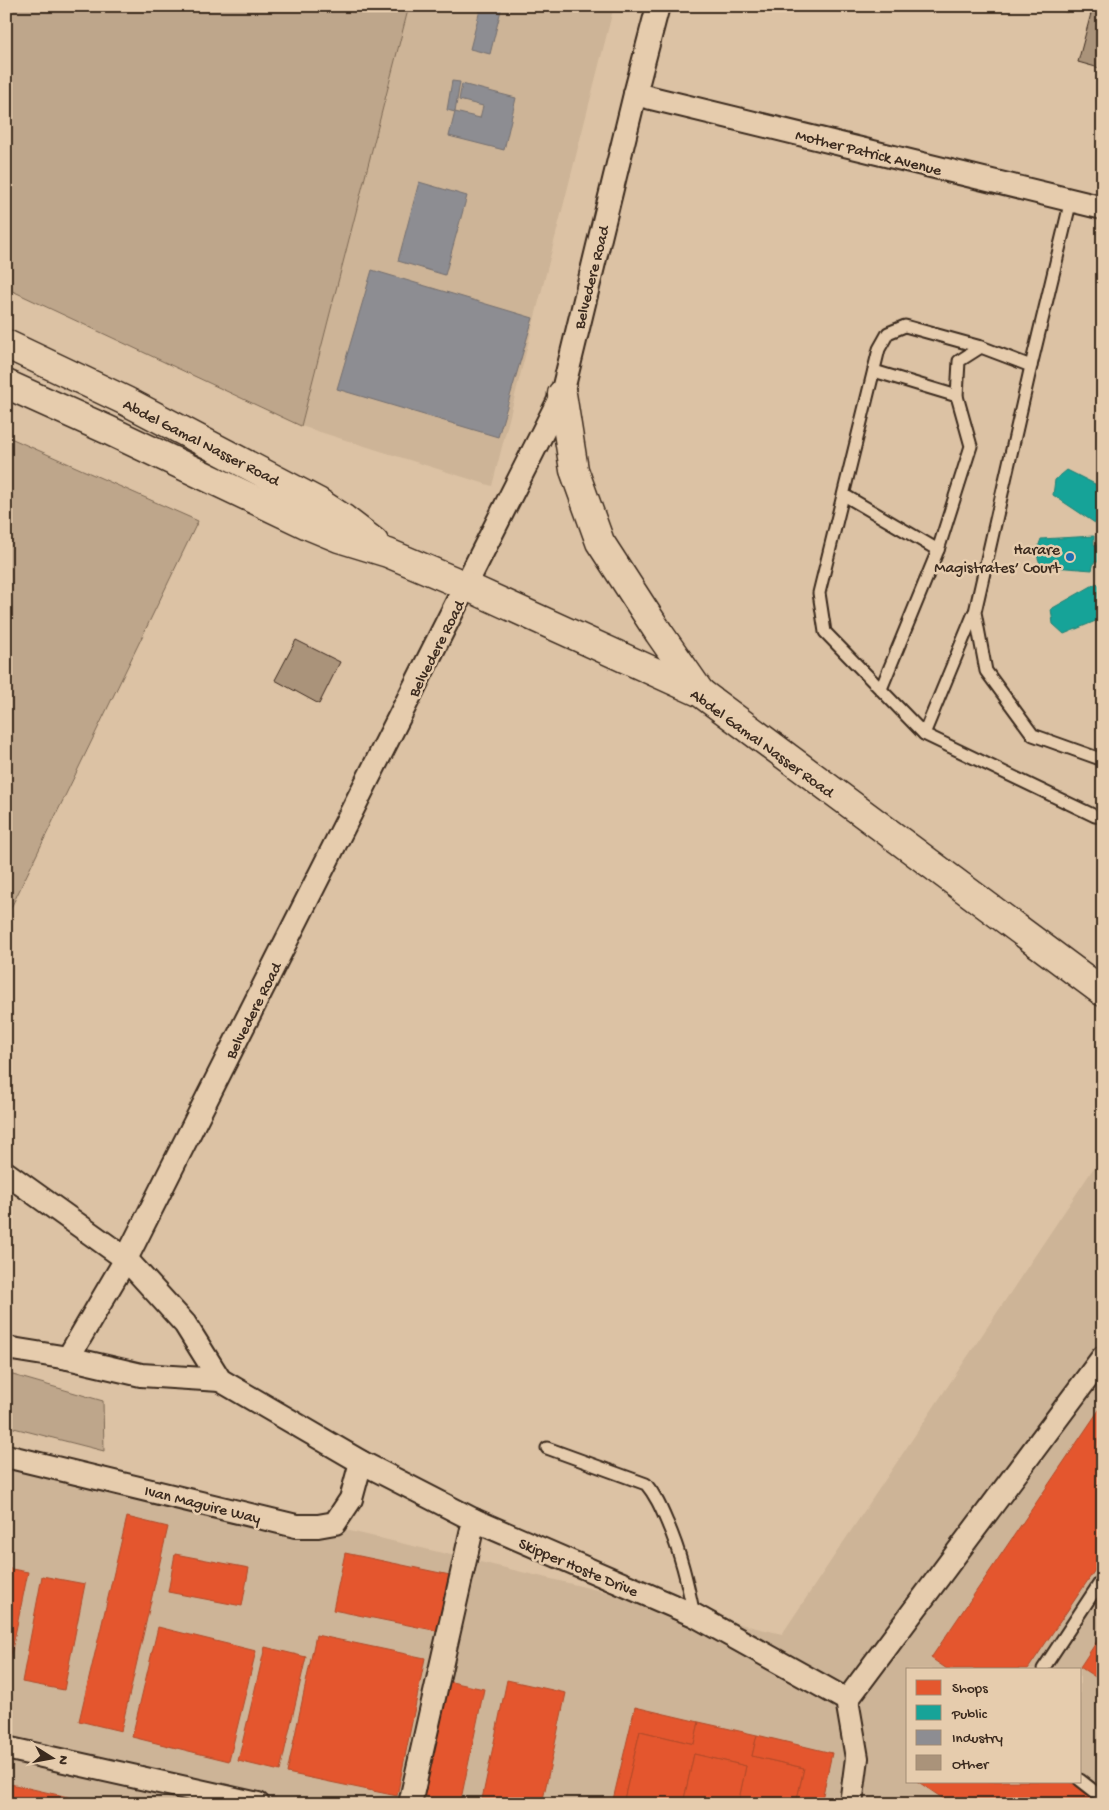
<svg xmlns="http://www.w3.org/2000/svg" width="1109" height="1810" font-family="'Gochi Hand',sans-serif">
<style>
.built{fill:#cdb497;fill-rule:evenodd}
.green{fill:#bea68b;stroke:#7c6854}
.shops{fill:#e4572e;stroke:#b14a29}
.public{fill:#17a398;stroke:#227f73}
.industry{fill:#8d8d92;stroke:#746f6f}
.building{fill:#aa937a;stroke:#3b2a1e}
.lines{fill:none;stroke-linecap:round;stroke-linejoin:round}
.service-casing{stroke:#3b2a1e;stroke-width:15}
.minor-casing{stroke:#3b2a1e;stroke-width:26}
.trunk-casing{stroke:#3b2a1e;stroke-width:31}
.service{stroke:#e6ccad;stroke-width:11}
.minor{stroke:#e6ccad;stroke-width:22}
.trunk{stroke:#e6ccad;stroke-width:28}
.poi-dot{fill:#1f6fb2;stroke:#e6ccad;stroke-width:2}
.labels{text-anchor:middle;stroke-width:5;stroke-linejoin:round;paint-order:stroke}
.street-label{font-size:16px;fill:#3b2a1e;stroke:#e6ccad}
.poi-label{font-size:16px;fill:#3b2a1e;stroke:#e6ccad;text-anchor:end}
</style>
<rect width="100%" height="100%" fill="#dcc2a4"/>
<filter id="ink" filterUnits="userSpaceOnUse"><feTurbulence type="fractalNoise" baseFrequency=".02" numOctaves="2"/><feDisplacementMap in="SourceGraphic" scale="10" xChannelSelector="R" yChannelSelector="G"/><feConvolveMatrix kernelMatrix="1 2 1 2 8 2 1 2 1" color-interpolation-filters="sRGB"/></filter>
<g filter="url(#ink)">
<g class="built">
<path d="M409 6H614L492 486 301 426Z"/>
<path d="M1103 1154V1804H6V1449L782 1634ZM908 1669H1080V1781H908Z"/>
</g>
<g class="green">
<path d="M6 6H409L301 426 6 288Z"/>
<path d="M6 436 198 521 6 918Z"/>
<path d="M6 1373 103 1401 104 1451 6 1426Z"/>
</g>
<g class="shops">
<path d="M1103 1404V1558L1028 1669H947L931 1658Z"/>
<path d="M127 1517 168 1527 121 1731 79 1721Z"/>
<path d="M345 1553 450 1575 438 1631 333 1610Z"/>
<path d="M175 1554 249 1568 242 1606 168 1592Z"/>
<path d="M6 1568 28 1572 6 1679Z"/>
<path d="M42 1576 85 1584 64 1690 22 1682Z"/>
<path d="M158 1627 256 1651 229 1761 132 1737Z"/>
<path d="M1103 1632V1682L1080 1667Z"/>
<path d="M316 1635 425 1658 397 1796 287 1773Z"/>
<path d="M265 1647 306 1657 280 1771 238 1761Z"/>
<path d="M442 1680 484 1689 460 1804 418 1795Z"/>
<path d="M507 1680 566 1693 542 1804H481Z"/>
<path d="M635 1707 699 1722 694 1744 640 1731 623 1804H612Z"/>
<path d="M699 1722 757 1735 752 1756 804 1768 796 1804H738L746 1766 694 1754 683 1804H623L640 1731 694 1744Z"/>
<path d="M757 1735 832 1753 821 1804H796L804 1768 752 1756Z"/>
<path d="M694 1754 746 1766 738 1804H683Z"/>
<path d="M917 1781H1069L1100 1802 1099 1804H951Z"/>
<path d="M6 1783 72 1798 71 1804H6Z"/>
<path d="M85 1799 105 1804H84Z"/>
</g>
<g class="public">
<path d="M1067 470 1103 488V518L1102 517 1095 523 1053 495 1055 480Z"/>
<path d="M1094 536V545H1102L1103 541V572L1102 562H1094L1092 570 1041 566 1036 553 1041 539Z"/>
<path d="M1097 583 1103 591V618L1064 634 1053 624 1051 609Z"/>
</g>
<g class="industry">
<path d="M481 6H502L490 54 470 49Z"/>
<path d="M452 81 460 82 455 112 447 110Z"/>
<path d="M462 84 516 98 504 150 449 136 455 112 480 118 483 106 459 100Z"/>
<path d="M419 182 467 196 445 275 398 261Z"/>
<path d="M372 270 533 318 498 437 337 389Z"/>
</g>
<g class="building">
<path d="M1055 6H1069L1067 12 1055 9Z"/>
<path d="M1093 6H1103V69L1078 62Z"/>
<path d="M296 640 340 662 319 704 275 680Z"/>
</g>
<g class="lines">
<defs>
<g id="service">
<path d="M1071 200 1031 366 975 612 986 671 1033 735 1103 760"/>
<path d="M981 347 905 326 888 333 879 349 819 593 825 632 924 734 1095 816 1103 817"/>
<path d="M874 371 957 396"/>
<path d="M844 495 938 550"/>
<path d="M881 689 938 550 971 446 957 396 959 361 981 347 1031 366"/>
<path d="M924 734 974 613"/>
<path d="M547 1448 646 1484C656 1496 661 1508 667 1522 681 1554 687 1581 694 1615"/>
<path d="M1043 1669 1103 1578"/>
<path d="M1080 1780 1103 1798"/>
</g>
<g id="minor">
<path d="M635 94 1103 208"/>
<path d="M6 1173 126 1259 185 1324 220 1380 361 1462 474 1520 694 1615 847 1700 857 1758 851 1804"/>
<path d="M6 1348 68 1358 126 1259 562 394 635 94 658 6"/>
<path d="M68 1358 141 1375 220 1380"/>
<path d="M6 1456 296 1526H318L335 1523 351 1499 361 1462"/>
<path d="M847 1700 1103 1357"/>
<path d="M6 1748 258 1804"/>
<path d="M410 1804 474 1520"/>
</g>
<g id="trunk">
<path d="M6 344 126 401 318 502 344 519 374 542"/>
<path d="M6 384 108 430 310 526 339 538 388 553 466 586 701 693 1103 992"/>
<path d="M562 394 574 470 600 542 659 633 700 692"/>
</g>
</defs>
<use href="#service" class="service-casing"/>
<use href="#minor" class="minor-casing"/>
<use href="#trunk" class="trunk-casing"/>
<use href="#service" class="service"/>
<use href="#minor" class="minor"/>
<use href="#trunk" class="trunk"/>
</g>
</g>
<circle class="poi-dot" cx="1070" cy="557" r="5"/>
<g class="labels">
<g class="street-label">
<text transform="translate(869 151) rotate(14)" y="6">Mother Patrick Avenue</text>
<text transform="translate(590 277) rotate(-76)" y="6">Belvedere Road</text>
<text transform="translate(202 441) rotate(27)" y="6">Abdel Gamal Nasser Road</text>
<text transform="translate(435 648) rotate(-63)" y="6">Belvedere Road</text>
<text transform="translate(763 742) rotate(36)" y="6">Abdel Gamal Nasser Road</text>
<text transform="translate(252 1010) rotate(-63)" y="6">Belvedere Road</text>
<text transform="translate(203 1503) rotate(14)" y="6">Ivan Maguire Way</text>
<text transform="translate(579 1566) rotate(23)" y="6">Skipper Hoste Drive</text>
</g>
<g class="poi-label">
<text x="1060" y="554">Harare<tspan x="1060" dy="18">Magistrates’ Court</tspan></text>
</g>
</g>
<rect width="1109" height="1810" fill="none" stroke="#e6ccad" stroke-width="25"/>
<rect x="12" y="12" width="1084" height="1785" fill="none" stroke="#3b2a1e" stroke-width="2" filter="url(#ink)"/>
<rect x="906" y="1668" width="175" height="115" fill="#e6ccad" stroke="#a28b74"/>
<rect x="916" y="1680" width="25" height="15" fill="#e4572e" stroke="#a28b74"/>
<text x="952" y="1692" font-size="15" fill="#3b2a1e">Shops</text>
<rect x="916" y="1705" width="25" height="15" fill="#17a398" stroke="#a28b74"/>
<text x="952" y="1718" font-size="15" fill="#3b2a1e">Public</text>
<rect x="916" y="1730" width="25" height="15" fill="#8d8d92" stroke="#a28b74"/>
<text x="952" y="1742" font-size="15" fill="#3b2a1e">Industry</text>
<rect x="916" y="1755" width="25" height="15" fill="#aa937a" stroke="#a28b74"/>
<text x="952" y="1768" font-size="15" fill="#3b2a1e">Other</text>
<g transform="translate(52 1758) rotate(101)" stroke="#e6ccad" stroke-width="4" paint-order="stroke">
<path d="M0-4L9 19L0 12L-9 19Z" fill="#3b2a1e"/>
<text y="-8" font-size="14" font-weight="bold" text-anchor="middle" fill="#3b2a1e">N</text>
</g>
</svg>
